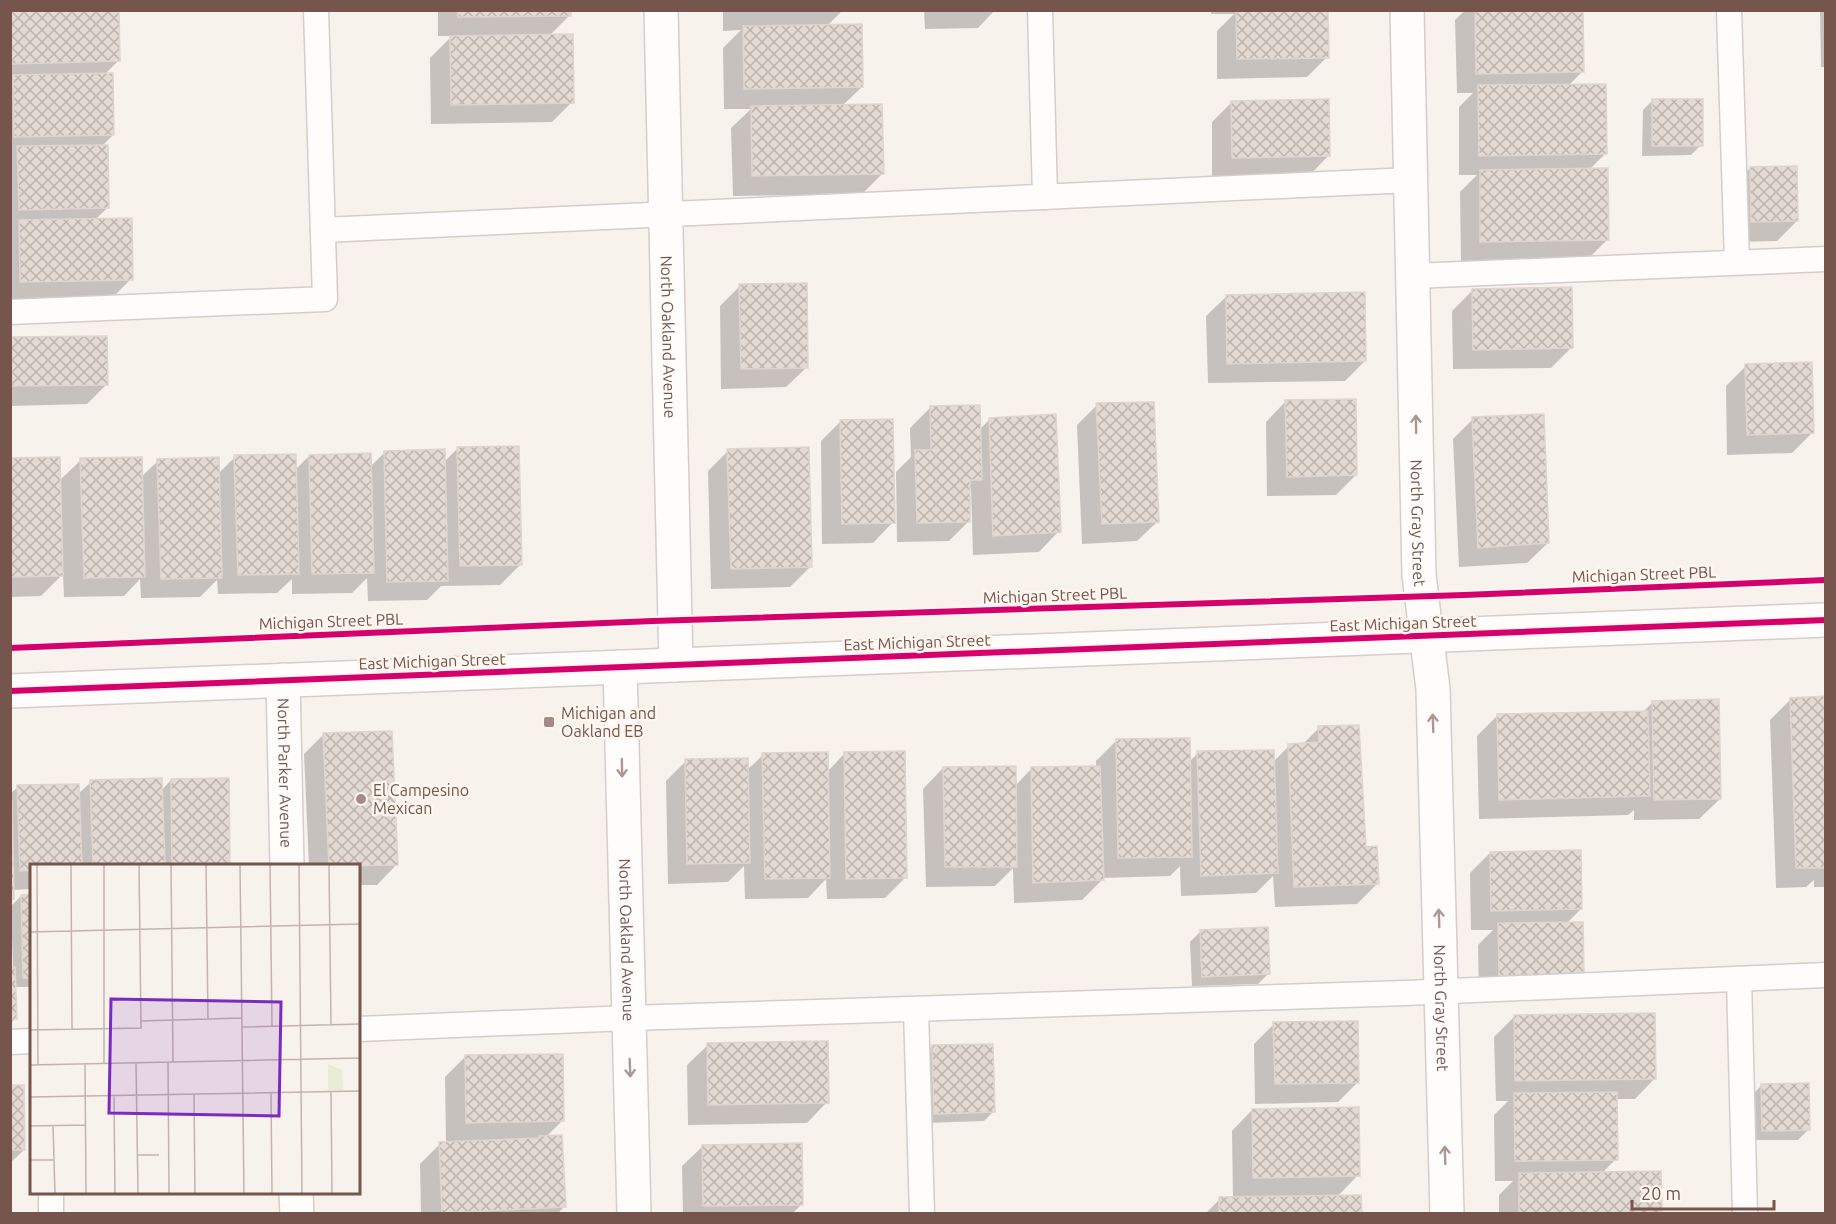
<svg xmlns="http://www.w3.org/2000/svg" width="1836" height="1224" font-family="Ubuntu,sans-serif">
<style>
.shadow{fill:#0003}
.building{fill:url(#building-cross-hatch);stroke:#e0d4cf;stroke-width:1.5}
.lines{fill:none;stroke-linecap:round;stroke-linejoin:round}
.service-casing{stroke:#d6cdca;stroke-width:27}
.minor-casing{stroke:#d6cdca;stroke-width:36}
.secondary-casing{stroke:#d7cdca;stroke-width:36}
.service{stroke:#fefdfc;stroke-width:24}
.minor{stroke:#fefdfc;stroke-width:33}
.secondary{stroke:#fefdfc;stroke-width:33}
.cycleway-casing{stroke:#fef6ef;stroke-width:10}
.cycleway{stroke:#d6006c;stroke-width:6}
.oneway{stroke:#ac9893}
.poi-dot{fill:#a48c85;stroke:#fef6ef;stroke-width:2}
.labels{text-anchor:middle;stroke-width:5;stroke-linejoin:round;paint-order:stroke}
.street-label{font-size:16px;fill:#76554d;stroke:#fef6ef}
.poi-label{font-size:16px;fill:#76554d;stroke:#fef6ef;text-anchor:start}
.inset-road{fill:none;stroke:#c4b3ad;stroke-width:1.5}
.view{fill:#7b2cbf;fill-opacity:0.15;stroke:#7b2cbf;stroke-width:3}
.inset-edge{fill:none;stroke:#76554d;stroke-width:3}
</style>
<defs>
<pattern id="building-cross-hatch" width="8" height="8" patternUnits="userSpaceOnUse" patternTransform="scale(1.5)"><rect width="8" height="8" fill="#e4dad4"/><path d="M0 0l8 8M0 8l8-8" fill="none" stroke="#bdb4ae"/></pattern>
</defs>
<rect width="100%" height="100%" fill="#f8f2ed"/>
<g class="shadow">
<path d="M10 10 119 60 105 74 113 135 101 147 107 208 95 220 131 279 111 299 10 301Z"/>
<path d="M438 10H569L570 15 549 36 572 102 552 122 431 124 430 58 452 36H438Z"/>
<path d="M723 10H843L827 26 862 87 842 106 882 174 862 194 733 196 731 128 751 109H724L723 48 741 30 723 31Z"/>
<path d="M924 10H995L978 28 925 29Z"/>
<path d="M1211 10H1326L1327 57 1307 77 1217 79V31L1234 14H1211Z"/>
<path d="M1465 10H1582L1583 71 1568 86 1605 154 1589 170 1608 239 1588 259 1461 262 1460 192 1477 175H1459V107L1473 93H1457L1455 20Z"/>
<path d="M1820 10H1826V67H1821Z"/>
<path d="M1653 100 1701 145 1691 155 1642 156 1643 110Z"/>
<path d="M1232 102 1329 155 1309 176 1212 177V122Z"/>
<path d="M1750 168 1797 221 1777 241 1731 242 1730 189Z"/>
<path d="M740 286 807 367 786 387 721 389 720 306Z"/>
<path d="M1473 290 1571 348 1551 368 1453 369 1452 311Z"/>
<path d="M1227 296 1365 361 1345 381 1208 383 1206 316Z"/>
<path d="M12 339 107 384 87 404 10 406Z"/>
<path d="M1746 366 1812 433 1792 453 1727 455 1726 386Z"/>
<path d="M1286 401 1356 475 1336 495 1267 496 1266 422Z"/>
<path d="M1097 405 1158 521 1137 541 1082 544 1077 425Z"/>
<path d="M930 408 979 430 990 419 1059 531 1039 552 973 555 971 488 968 491 969 521 949 541 897 542 896 472 911 457 910 428Z"/>
<path d="M1473 419 1548 543 1527 563 1459 567 1453 439Z"/>
<path d="M841 421 893 522 873 543 822 544 821 441Z"/>
<path d="M458 448 520 565 500 585 441 586 427 600 368 601 367 578 352 593 292 594V579L277 593 218 594 217 580 200 597 141 598 140 579 124 596 64 597 63 574 41 596 10 597V459L59 481 81 460 141 477 158 461 218 474 235 457 295 470 309 456 370 467 384 453 444 462Z"/>
<path d="M728 451 810 567 790 587 711 589 708 471Z"/>
<path d="M1826 698V887H1814V880L1806 887 1776 888 1770 720 1790 700Z"/>
<path d="M1653 702 1720 799 1699 819 1634 820V810L1628 815 1479 819 1477 736 1497 716 1642 713Z"/>
<path d="M1319 728 1377 884 1357 904 1275 907 1273 876 1256 893 1181 896 1180 866 1170 876 1102 878V880L1082 900 1014 903 1013 868 995 886 926 887 923 789 943 768 1015 786 1032 768 1096 767V761L1116 741 1189 762 1198 753 1273 762 1289 746 1302 745Z"/>
<path d="M324 734 397 864 377 885H358V866H309L304 754Z"/>
<path d="M845 753 905 878 885 898 827 899 826 879 808 898 745 899 744 866 728 882 668 884 666 781 686 761 746 771 763 755 827 772Z"/>
<path d="M171 780 228 866H32V889L12 890 13 898 10 900V794L18 787 78 794 91 782 161 791Z"/>
<path d="M1490 853 1581 909 1566 924 1582 974 1479 995 1478 945 1493 930H1471L1470 873Z"/>
<path d="M21 896H32V987H15L16 1018 10 1024V968H13L11 906Z"/>
<path d="M1200 932 1268 974 1258 984 1192 986 1190 942Z"/>
<path d="M1515 1016 1655 1078 1635 1099H1615L1616 1159 1602 1173 1660 1214H1499V1195L1513 1181H1495L1494 1115 1508 1101H1496L1494 1037Z"/>
<path d="M1274 1024 1358 1082 1338 1102 1255 1104 1254 1044Z"/>
<path d="M708 1045 827 1102 807 1123 688 1125 687 1065Z"/>
<path d="M932 1046 994 1111 984 1121 924 1123 922 1056Z"/>
<path d="M465 1057 563 1120 546 1137 564 1207 557 1214H421L420 1164 440 1144 446 1143 445 1077Z"/>
<path d="M10 1086 24 1150 10 1163Z"/>
<path d="M1761 1086 1808 1130 1798 1140H1752L1751 1096Z"/>
<path d="M1252 1110 1358 1175 1337 1197 1360 1214H1205L1220 1199H1233L1232 1131Z"/>
<path d="M703 1146 802 1204 792 1214H683L682 1166Z"/>
</g>
<g class="building">
<path d="M10 10H119L120 61 12 64Z"/>
<path d="M458 10H571V16L458 17Z"/>
<path d="M1236 10H1328L1329 58 1237 59Z"/>
<path d="M1475 10H1583L1584 72 1476 74Z"/>
<path d="M862 24 863 87 744 89 743 26Z"/>
<path d="M573 34 574 103 451 105 450 36Z"/>
<path d="M113 73 114 135 14 137 13 75Z"/>
<path d="M1606 84 1607 154 1479 156 1478 85Z"/>
<path d="M1329 99 1330 156 1232 158 1231 101Z"/>
<rect x="1652" y="99" width="51" height="47"/>
<path d="M882 104 884 174 752 176 751 106Z"/>
<path d="M108 145 109 208 19 210 17 146Z"/>
<path d="M1797 166 1798 221 1751 222 1750 167Z"/>
<path d="M1608 168 1609 240 1480 242V170Z"/>
<path d="M132 218 133 280 20 282 19 220Z"/>
<path d="M807 283 808 368 741 369 739 284Z"/>
<path d="M1572 287 1573 348 1473 350 1472 289Z"/>
<path d="M1365 292 1366 361 1227 364 1226 295Z"/>
<path d="M107 336 108 385 12 386 11 337Z"/>
<path d="M1812 362 1814 433 1747 435 1745 364Z"/>
<path d="M1356 399 1357 475 1287 477 1285 400Z"/>
<path d="M1154 402 1159 522 1102 524 1096 403Z"/>
<path d="M980 405 982 480H970V522L917 523 915 450H931L930 406Z"/>
<path d="M1056 414 1061 532 993 536 989 418Z"/>
<path d="M1544 414 1549 543 1478 548 1472 417Z"/>
<path d="M893 419 895 523 842 524 840 420Z"/>
<path d="M519 446 522 565 460 566 457 447Z"/>
<path d="M809 447 812 567 731 569 727 449Z"/>
<path d="M445 449 448 581 387 582 384 451Z"/>
<path d="M371 453 374 573 312 574 309 455Z"/>
<path d="M296 454 299 574 238 575 234 455Z"/>
<path d="M60 457 63 576 10 577V458Z"/>
<path d="M142 457 145 577 84 578 80 458Z"/>
<path d="M219 457 222 578 161 579 157 459Z"/>
<path d="M1826 696V868H1796L1790 698Z"/>
<path d="M1719 699 1721 799 1654 800 1652 701Z"/>
<path d="M1648 711 1650 796 1499 800 1497 714Z"/>
<path d="M1359 725 1366 847 1377 846 1379 884 1294 887 1288 744 1319 742 1318 726Z"/>
<path d="M392 731 398 865 329 866 323 733Z"/>
<path d="M1190 738 1192 857 1118 858 1116 739Z"/>
<path d="M1274 750 1278 873 1201 876 1197 751Z"/>
<path d="M905 751 907 878 846 879 844 752Z"/>
<path d="M828 752 830 878 765 879 762 753Z"/>
<path d="M748 758 750 863 687 864 685 759Z"/>
<path d="M1016 766 1017 867H945L943 767Z"/>
<path d="M1100 766 1104 880 1033 883 1031 767Z"/>
<path d="M162 778 165 866H93L90 780Z"/>
<path d="M229 778 230 866H172L171 779Z"/>
<path d="M79 784 82 866H32V870L20 871 17 785Z"/>
<path d="M10 801H12L14 899H10Z"/>
<path d="M1581 850 1582 909 1491 911 1490 852Z"/>
<path d="M32 894V978H23L21 895Z"/>
<path d="M1583 922 1584 974 1499 976 1498 923Z"/>
<path d="M1268 927 1270 974 1202 977 1200 930Z"/>
<path d="M10 967H15L17 1019H10Z"/>
<path d="M1655 1013 1656 1079 1515 1081 1514 1015Z"/>
<path d="M1358 1021 1359 1083 1275 1084 1273 1022Z"/>
<path d="M828 1041 829 1103 708 1105 707 1043Z"/>
<path d="M993 1044 995 1112 934 1114 932 1045Z"/>
<path d="M563 1054 564 1121 466 1123 465 1055Z"/>
<path d="M1809 1083 1810 1130 1762 1131 1761 1084Z"/>
<path d="M10 1085H24L25 1150H10Z"/>
<path d="M1617 1092 1618 1160 1515 1161 1514 1093Z"/>
<path d="M1359 1107 1360 1176 1253 1178 1252 1109Z"/>
<path d="M562 1135 566 1207 442 1213 439 1142 539 1138V1136Z"/>
<path d="M802 1143 803 1205 703 1206 702 1145Z"/>
<path d="M1661 1171 1662 1214H1519V1173Z"/>
<path d="M1361 1195 1362 1214H1219V1197Z"/>
</g>
<g class="lines">
<defs>
<g id="service">
<path d="M1040 10 1045 197"/>
<path d="M1729 10 1737 262"/>
<path d="M323 230 1410 180"/>
<path d="M1413 276 1826 259"/>
<path d="M10 312 325 299 316 10"/>
<path d="M1739 979 1745 1214"/>
<path d="M916 1010 922 1214"/>
<path d="M358 1029 629 1018 1406 993 1826 975"/>
<path d="M10 1042 32 1041"/>
<path d="M51 1192V1214"/>
</g>
<g id="minor">
<path id="s1" d="M661 10 676 665"/>
<path id="s2" d="M1407 10 1419 575 1433 689 1447 1214"/>
<path id="s3" d="M620 667 634 1214"/>
<path id="s4" d="M283 680 287 866"/>
<path d="M296 1192 297 1214"/>
</g>
<path id="secondary" d="M10 691 1826 620"/>
</defs>
<use href="#service" class="service-casing"/>
<use href="#minor" class="minor-casing"/>
<use href="#secondary" class="secondary-casing"/>
<use href="#service" class="service"/>
<use href="#minor" class="minor"/>
<use href="#secondary" class="secondary"/>
<defs>
<g id="cycleway">
<path d="M10 648 653 621 1464 595 1826 580"/>
<path d="M10 691 1826 620"/>
</g>
</defs>
<use href="#cycleway" class="cycleway-casing"/>
<use href="#cycleway" class="cycleway"/>
</g>
<defs><path id="oneway-shaft" d="M-6 0H5M1.5-3L5.5 0L1.5 3" fill="none" stroke-width="1.6" stroke-linecap="round" stroke-linejoin="round" transform="scale(1.5)"/></defs>
<g class="oneway">
<use href="#oneway-shaft" transform="translate(1416 424) rotate(-91)"/>
<use href="#oneway-shaft" transform="translate(1433 723) rotate(-92)"/>
<use href="#oneway-shaft" transform="translate(622 768) rotate(89)"/>
<use href="#oneway-shaft" transform="translate(1439 918) rotate(-92)"/>
<use href="#oneway-shaft" transform="translate(630 1068) rotate(88)"/>
<use href="#oneway-shaft" transform="translate(1445 1155) rotate(-92)"/>
</g>
<g class="poi-dot">
<rect x="543" y="716" width="12" height="12" rx="3"/>
<circle cx="361" cy="799" r="6"/>
</g>
<g class="labels">
<g class="street-label">
<text dy="6" stroke="none"><textPath href="#s1" startOffset="327">North Oakland Avenue</textPath></text>
<text dy="6" stroke="none"><textPath href="#s2" startOffset="513">North Gray Street</textPath></text>
<text transform="translate(1644 574) rotate(-2)" y="6">Michigan Street PBL</text>
<text transform="translate(1055 595) rotate(-2)" y="6">Michigan Street PBL</text>
<text transform="translate(331 621) rotate(-2)" y="6">Michigan Street PBL</text>
<text transform="translate(1403 623) rotate(-2)" y="6">East Michigan Street</text>
<text transform="translate(917 642) rotate(-2)" y="6">East Michigan Street</text>
<text transform="translate(432 661) rotate(-2)" y="6">East Michigan Street</text>
<text dy="6" stroke="none"><textPath href="#s4" startOffset="93">North Parker Avenue</textPath></text>
<text dy="6" stroke="none"><textPath href="#s3" startOffset="273">North Oakland Avenue</textPath></text>
<text dy="6" stroke="none"><textPath href="#s2" startOffset="999">North Gray Street</textPath></text>
</g>
<g class="poi-label">
<text x="561" y="719">Michigan and<tspan x="561" dy="18">Oakland EB</tspan></text>
<text x="373" y="796">El Campesino<tspan x="373" dy="18">Mexican</tspan></text>
</g>
</g>
<g transform="translate(30 864)">
<rect width="330" height="330" fill="#f8f2ed"/>
<path d="M298 200 312 206 313 226H298Z" fill="#e8edd8"/>
<path class="inset-road" d="M7 0 8 201M41 0 42 165M74 0V199M141 0 143 198M176 0 178 155M210 0 214 330M240 0 242 162M269 0 272 330M299 0 301 161M0 68 330 60M111 157 212 154M212 163 330 160M0 166 111 164 109 0M138 198 139 330M106 199 108 330M55 200 56 330M0 201 330 194M301 227 302 330M241 229 242 330M164 230 165 330M84 232 85 330M0 233 330 227M0 262 55 261M23 262 25 330M107 291H129M0 296H24"/>
<path class="view" d="M81 135 251 138 249 252 79 249Z"/>
<rect width="330" height="330" class="inset-edge"/>
</g>
<rect width="1836" height="1224" fill="none" stroke="#76554d" stroke-width="24"/>
<path d="M1632 1200v9h142v-9" fill="none" stroke="#76554d" stroke-width="3"/>
<text x="1641" y="1200" font-size="18" fill="#76554d" stroke="#fef6ef" stroke-width="4.5" paint-order="stroke">20 m</text>
</svg>
